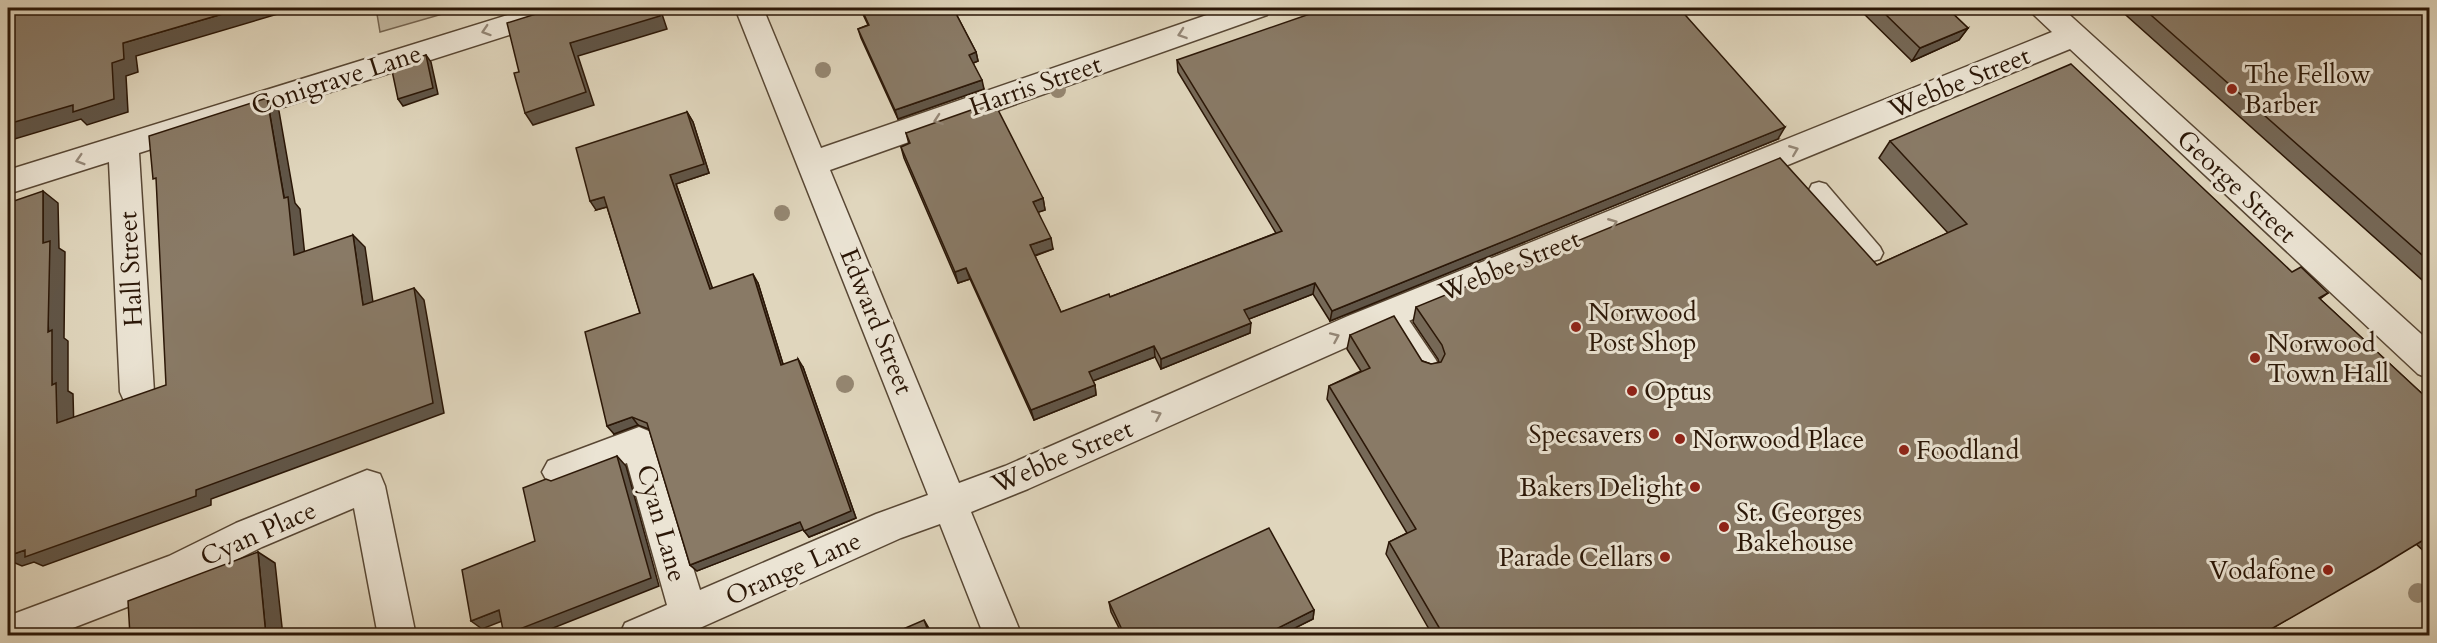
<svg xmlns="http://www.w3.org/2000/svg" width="2437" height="643" font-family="Cardo,serif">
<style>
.green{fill:#c1b69e;stroke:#766652;stroke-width:1.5}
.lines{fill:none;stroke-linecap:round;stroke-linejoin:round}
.lane-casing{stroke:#584734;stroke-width:3}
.street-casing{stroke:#584734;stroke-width:3}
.lane{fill:#ebe4d4;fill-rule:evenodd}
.street{fill:#ebe4d4;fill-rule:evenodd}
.tree{fill:#958772}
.wall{fill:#766958;stroke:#2b1707;stroke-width:1.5}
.shaded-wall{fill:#605547;stroke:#2b1707;stroke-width:1.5}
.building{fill:#897a66;stroke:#2b1707;stroke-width:1.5}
.oneway{stroke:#958878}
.poi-dot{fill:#8f2418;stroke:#ebe4d4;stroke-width:2}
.labels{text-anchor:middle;stroke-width:6;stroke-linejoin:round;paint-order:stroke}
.poi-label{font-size:26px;fill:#2b1707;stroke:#ebe4d4;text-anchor:start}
.street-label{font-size:26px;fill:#2b1707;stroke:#ebe4d4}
</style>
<rect width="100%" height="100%" fill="#e0d6bd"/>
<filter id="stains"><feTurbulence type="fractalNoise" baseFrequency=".00333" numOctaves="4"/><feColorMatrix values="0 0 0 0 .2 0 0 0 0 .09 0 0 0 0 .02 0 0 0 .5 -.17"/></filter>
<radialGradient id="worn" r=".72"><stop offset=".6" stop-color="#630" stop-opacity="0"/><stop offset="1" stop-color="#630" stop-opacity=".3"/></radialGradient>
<path class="green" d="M376 8H453V11L380 32Z"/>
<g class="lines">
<defs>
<g id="lane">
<path d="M1819 182 1826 184 1880 247 1883 253 1880 259 1873 261 1866 259 1812 196 1809 190 1812 184Z"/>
<path d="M1393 304 1400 307 1436 360 1439 367 1436 374 1428 376 1420 374 1386 319 1383 313 1386 307Z"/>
</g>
<g id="street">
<path d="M530 8H576L572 15 139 153 154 392 149 403 137 407 125 403 120 392 109 162 8 194V170Z"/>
<path d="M735 8H763L821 148 1227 8H1271L1267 15 830 170 959 483 1005 466 1348 316 2052 32 2034 15 2030 8H2062L2430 342V379L2418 374 2070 49 1372 336 1028 489 971 512 1022 636H984L940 524 901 538 682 636H619L625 623 667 605 627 463 560 488 548 483 542 472 548 461 639 427 651 432 700 590 876 514 928 495Z"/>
<path d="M367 470 380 474 385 486 416 636H378L354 508 262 547 192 582 52 636H8V616L169 556 236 523Z"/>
</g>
</defs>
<use href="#lane" class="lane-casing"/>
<use href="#street" class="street-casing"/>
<use href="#lane" class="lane"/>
<use href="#street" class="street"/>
</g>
<g class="tree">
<circle cx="823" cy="70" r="8"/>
<circle cx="1058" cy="90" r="8"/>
<circle cx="782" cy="213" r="8"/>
<circle cx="845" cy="384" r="9"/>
<circle cx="2418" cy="593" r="10"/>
</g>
<g class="wall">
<path d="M860 8H953L976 52 978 61 973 63 984 89 898 119 861 38 858 29 868 25Z"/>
<path d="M1865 8H1947L1968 28 1959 40 1912 61 1862 12Z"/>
<path d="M2118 8H2430V287Z"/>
<path d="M1177 60 1778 139 1330 321 1313 294 1249 319 1250 333 1161 369 1155 357 1093 381 1095 385 1096 395 1034 420 970 279 958 283 904 158 901 147 909 144 906 133 1043 198 1045 210 1038 212 1053 249 1035 256 1061 312 1110 297 1276 233 1178 72Z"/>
<path d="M687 112 693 122 709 173 676 184 712 288 758 283 783 364 803 367 856 518 809 537 803 529 697 571 690 565 649 429 638 425 614 434 640 313 607 207 596 210Z"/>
<path d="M1890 141 2292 272 2328 293 2320 299 2430 401V557L2416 544 2259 636H1433L1386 554 1389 542 1407 533 1327 399 1329 386 1361 371 1347 349 1350 335 1431 364 1439 363 1438 359 1413 322 1416 307 1877 265 1948 233 1879 158Z"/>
<path d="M1109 602 1314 610 1313 619 1279 636H1123L1111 612Z"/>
</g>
<g class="shaded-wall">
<path d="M243 8H298L136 56 138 72 126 76 128 112 87 125 81 119 11 140V167L8 169V124L123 43Z"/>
<path d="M507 8H524L510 12Z"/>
<path d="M658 8H660L667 29 578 56 594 105 533 125 525 113 570 43Z"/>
<path d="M1968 28 1959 40 1912 61 1920 48Z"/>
<path d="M976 52 978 61 971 64 969 55Z"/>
<path d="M426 55 431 62 438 94 403 106 398 99Z"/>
<path d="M982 80 984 89 898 119 895 110Z"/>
<path d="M267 98 279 111 295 203 300 209 306 266 294 255Z"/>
<path d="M687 112 693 122 709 173 676 184 716 298 710 289 670 175Z"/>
<path d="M1785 127 1778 139 1330 321 1332 311Z"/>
<path d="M43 191 58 203 59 248 65 252 64 338 68 341V391L73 394 74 433 57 423 52 385 43 243Z"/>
<path d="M8 194 10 196V218L8 217Z"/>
<path d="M604 197 610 206 596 210 590 201Z"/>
<path d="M1043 198 1045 210 1036 213 1033 202Z"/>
<path d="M353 235 365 247 375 316 363 305Z"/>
<path d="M1051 238 1053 249 1033 256 1030 245Z"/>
<path d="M966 268 970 279 958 283 955 272Z"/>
<path d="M753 274 758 283 786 374 781 365Z"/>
<path d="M1315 283 1313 294 1244 321V310Z"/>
<path d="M414 288 424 300 444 413 211 499V505L43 566 34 562 22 566 8 560V556L196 490Z"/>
<path d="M1251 323 1250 333 1161 369V359Z"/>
<path d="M1154 346 1155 357 1090 382 1089 372Z"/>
<path d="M798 359 803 367 856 518 809 537 804 531Z"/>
<path d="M1095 385 1096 395 1034 420 1031 410Z"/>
<path d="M632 417 638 425 614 434 607 426Z"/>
<path d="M617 456 626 466 659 586 533 636H505Z"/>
<path d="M800 522 805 529 697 571 690 565Z"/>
<path d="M258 552 275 563 283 636H266Z"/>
<path d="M499 610 510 618 482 629 471 621Z"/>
<path d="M1314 610 1313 619 1279 636H1262Z"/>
<path d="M924 620 930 630 932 636H930Z"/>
</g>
<g class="building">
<path d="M8 8H243L123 43 124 59 112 63 114 99 73 112V105L8 124Z"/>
<path d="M555 8H658L660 16 570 43 586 92 525 113 514 73 519 72 507 23Z"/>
<path d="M861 8H953L976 52 969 55 982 80 895 110 858 29 869 25Z"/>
<path d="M1327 8H1679L1785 127 1332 311 1315 283 1244 310 1251 323 1161 359 1154 346 1089 372 1095 385 1031 410 966 268 955 272 901 147 910 143 906 133 994 102 1043 198 1033 202 1051 238 1030 245 1061 312 1109 294 1110 297 1282 231 1177 60Z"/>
<path d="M1879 8H1947L1968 28 1920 48Z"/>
<path d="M2143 8H2430V262Z"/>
<path d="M426 55 433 88 398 99 391 66Z"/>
<path d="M2071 64 2292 272 2301 267 2328 293 2319 298 2430 401V536L2376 569 2259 636H1444L1389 542 1416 529 1329 386 1370 368 1350 335 1394 316 1422 361 1431 364 1441 362 1445 354 1442 345 1416 307 1780 158 1877 265 1967 224 1890 141Z"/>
<path d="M267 98 284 198 288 197 294 255 353 235 363 305 414 288 433 403 196 490V496L25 557V550L8 556V203L43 191V243L50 241 48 332 52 330V385L56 383 57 423 166 385 156 178 153 179 149 136Z"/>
<path d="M687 112 704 164 670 175 710 289 753 274 781 365 798 359 851 511 804 531 800 522 690 565 647 423 632 417 607 426 585 332 640 313 604 197 590 201 576 148Z"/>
<path d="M617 456 651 578 504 635 499 610 471 621 462 570 535 541 523 488 546 479 551 481Z"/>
<path d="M1269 528 1314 610 1262 636H1125L1109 602Z"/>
<path d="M258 552 266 636H130L128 601Z"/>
<path d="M924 620 930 636H887Z"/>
<path d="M303 632V636H293Z"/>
</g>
<defs><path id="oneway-chevron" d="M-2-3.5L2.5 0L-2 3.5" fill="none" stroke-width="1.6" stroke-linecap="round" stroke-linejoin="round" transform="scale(1.5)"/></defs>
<g class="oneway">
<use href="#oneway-chevron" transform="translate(486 31) rotate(162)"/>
<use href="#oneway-chevron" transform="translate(1182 34) rotate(161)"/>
<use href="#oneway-chevron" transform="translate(938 120) rotate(161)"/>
<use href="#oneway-chevron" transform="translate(1794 150) rotate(-22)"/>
<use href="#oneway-chevron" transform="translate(80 160) rotate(163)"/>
<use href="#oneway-chevron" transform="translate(1613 223) rotate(-22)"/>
<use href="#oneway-chevron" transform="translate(1335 337) rotate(-24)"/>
<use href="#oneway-chevron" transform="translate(1157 415) rotate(-24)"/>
</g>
<g class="poi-dot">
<circle cx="2232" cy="89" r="6"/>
<circle cx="1576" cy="327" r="6"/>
<circle cx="2255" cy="358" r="6"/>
<circle cx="1632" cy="391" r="6"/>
<circle cx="1654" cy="434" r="6"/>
<circle cx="1680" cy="439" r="6"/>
<circle cx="1904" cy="450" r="6"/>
<circle cx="1695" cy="487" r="6"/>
<circle cx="1724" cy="527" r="6"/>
<circle cx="1665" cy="557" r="6"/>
<circle cx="2328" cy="570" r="6"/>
</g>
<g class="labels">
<g class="poi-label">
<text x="2244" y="83">The Fellow<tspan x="2244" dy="30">Barber</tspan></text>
<text x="1588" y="321">Norwood<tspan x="1588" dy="30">Post Shop</tspan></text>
<text x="2267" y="352">Norwood<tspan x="2267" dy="30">Town Hall</tspan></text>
<text x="1644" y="400">Optus</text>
<text x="1642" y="443" text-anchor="end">Specsavers</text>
<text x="1692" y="448">Norwood Place</text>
<text x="1916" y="459">Foodland</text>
<text x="1683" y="496" text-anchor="end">Bakers Delight</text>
<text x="1736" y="521">St. Georges<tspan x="1736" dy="30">Bakehouse</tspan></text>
<text x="1653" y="566" text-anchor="end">Parade Cellars</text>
<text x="2316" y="579" text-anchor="end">Vodafone</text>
</g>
<g class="street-label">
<text transform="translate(336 79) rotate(-18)" y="9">Conigrave Lane</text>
<text transform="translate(1959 82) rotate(-22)" y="9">Webbe Street</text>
<text transform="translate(1035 85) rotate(-19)" y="9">Harris Street</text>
<text transform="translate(2237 186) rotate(43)" y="9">George Street</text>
<text transform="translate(1509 265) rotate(-22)" y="9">Webbe Street</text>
<text transform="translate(130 269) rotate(-93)" y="9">Hall Street</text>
<text transform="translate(877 321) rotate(68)" y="9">Edward Street</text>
<text transform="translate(1062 456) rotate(-23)" y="9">Webbe Street</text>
<text transform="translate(662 523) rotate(74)" y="9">Cyan Lane</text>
<text transform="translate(258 533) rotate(-24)" y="9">Cyan Place</text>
<text transform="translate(793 568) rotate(-24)" y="9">Orange Lane</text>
</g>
</g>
<rect width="2437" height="643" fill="none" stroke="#e0d6bd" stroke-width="30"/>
<rect x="9" y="9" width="2419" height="625" fill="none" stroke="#2b1707" stroke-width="3"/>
<rect x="15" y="15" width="2407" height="613" fill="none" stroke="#2b1707" stroke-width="1.5"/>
<rect width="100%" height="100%" filter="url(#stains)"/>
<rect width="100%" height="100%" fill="url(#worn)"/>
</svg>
